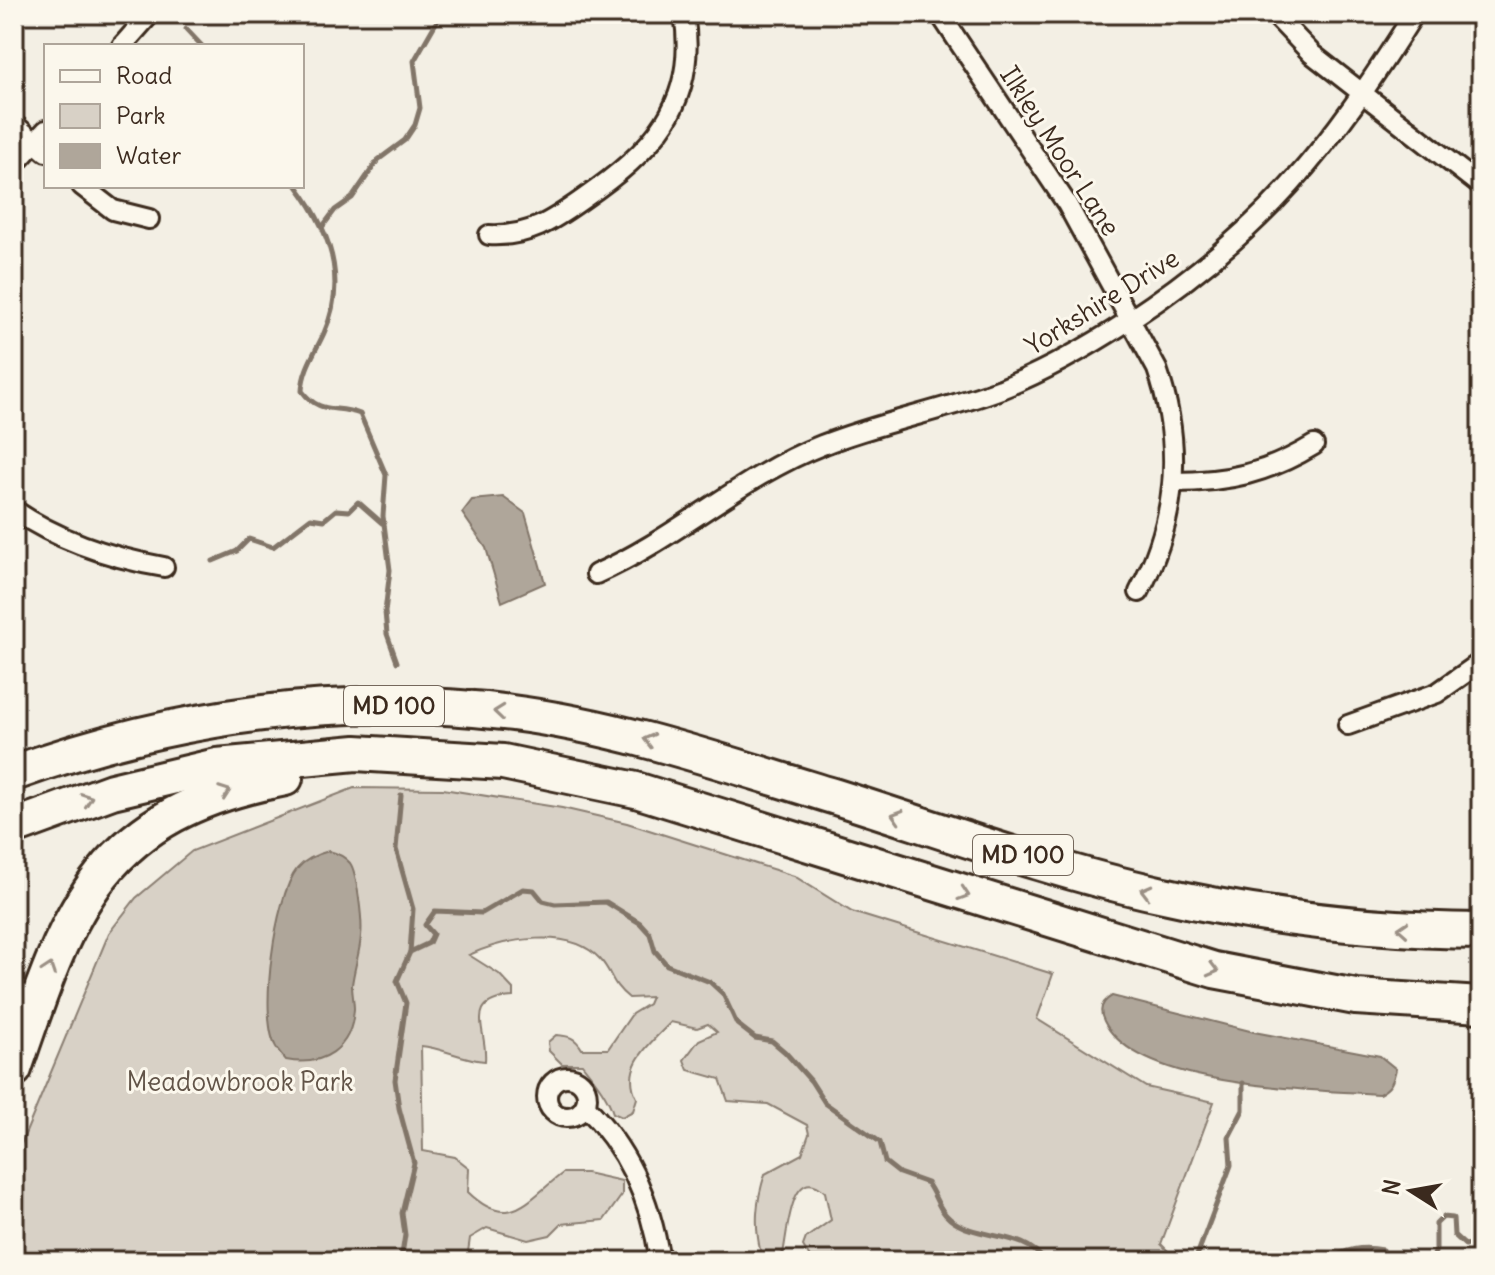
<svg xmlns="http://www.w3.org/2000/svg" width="1495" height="1275" font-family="Delius,sans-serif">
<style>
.green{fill:#d8d1c6;stroke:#8a7e72;stroke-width:2}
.water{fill:#afa69a;stroke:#817468;stroke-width:2}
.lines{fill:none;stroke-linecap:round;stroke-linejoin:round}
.stream{stroke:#817468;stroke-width:5}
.minor-casing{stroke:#3b2a1e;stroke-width:24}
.motorway-casing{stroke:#3b2a1e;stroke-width:40}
.minor{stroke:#fbf7ec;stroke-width:18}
.motorway{stroke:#fbf7ec;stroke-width:34}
.oneway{stroke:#9b9085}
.labels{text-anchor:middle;stroke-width:6;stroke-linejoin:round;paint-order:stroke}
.shield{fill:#fbf7ec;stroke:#75685c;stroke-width:2}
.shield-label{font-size:24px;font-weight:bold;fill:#3b2a1e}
.street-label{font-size:26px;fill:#3b2a1e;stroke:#fbf7ec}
.park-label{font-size:26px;fill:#625448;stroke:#fbf7ec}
</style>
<rect width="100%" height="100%" fill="#f3efe4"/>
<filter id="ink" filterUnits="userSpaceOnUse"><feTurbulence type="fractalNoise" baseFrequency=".0125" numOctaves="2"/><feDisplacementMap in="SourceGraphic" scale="16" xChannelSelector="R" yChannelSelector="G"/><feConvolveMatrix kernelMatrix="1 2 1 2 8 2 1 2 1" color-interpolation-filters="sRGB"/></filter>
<g filter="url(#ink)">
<path class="green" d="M354 788 443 789 562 808 627 823 794 876 852 912 1053 974 1037 1019 1146 1087 1214 1102 1161 1244 1176 1259 1207 1261H812L803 1246 806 1238 831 1220 825 1192C790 1159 787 1240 783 1253L770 1260 761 1254C754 1225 756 1202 765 1174L802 1154 809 1134 807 1125 768 1104 728 1101 720 1079 688 1070 684 1060 699 1040 717 1032 708 1024 697 1028 671 1022C650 1044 620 1066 637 1098L633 1111 622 1117 613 1113C608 1096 593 1078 582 1064H562L549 1051 548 1042 556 1035C569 1036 575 1037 582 1049H608L632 1014 648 1004 651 997 629 998C610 983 613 973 600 959 570 926 504 939 469 955L499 974 513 989V997C462 1000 488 1030 485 1061 461 1059 443 1048 421 1046L423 1151 455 1157 469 1168 468 1192C510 1233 528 1199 563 1173H586L622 1181V1195L604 1220 561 1224 550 1235 528 1240 487 1228 470 1238 468 1252 474 1261H14V1161L109 933 136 898 192 851Z"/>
<g class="water">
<path d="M503 497 525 513 545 583 502 602 486 548 462 513 472 500Z"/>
<path d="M329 851C337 853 344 856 350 863 357 872 363 923 361 936 360 952 354 968 352 985 352 993 354 1001 354 1009 352 1049 323 1067 286 1060 283 1056 277 1050 275 1045 259 1015 275 896 297 869 305 859 317 854 329 851Z"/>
<path d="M1112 996 1254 1032 1380 1056 1396 1069C1393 1082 1391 1088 1379 1094 1311 1089 1137 1089 1104 1021 1099 1011 1101 1002 1112 996Z"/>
</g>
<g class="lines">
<g class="stream">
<path d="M186 29 202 46"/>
<path d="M297 186C330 230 348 280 324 333 315 353 303 369 302 391 321 416 335 404 360 414L386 475 383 516 390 570 385 612 387 634 397 662"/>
<path d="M323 226 335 210 352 198 378 160 405 140 415 125 420 108 414 61 441 14"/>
<path d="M213 561 237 551 249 539 273 547 311 518 324 520 336 510 349 511 358 502 382 523"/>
<path d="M401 795 396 849 413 909 410 952"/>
<path d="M401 1261 405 1235 402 1213 414 1163 399 1108 395 1080 406 1003 397 981 410 952 429 943 433 934 425 925 435 911 482 913 523 889 534 890 543 901 555 904 606 902 640 923 650 934 655 951 667 965 710 982 723 994 737 1024 755 1038 772 1041 785 1052 811 1081 825 1103 880 1142 885 1162 899 1173 927 1183C936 1195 937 1208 950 1219 977 1241 1025 1230 1044 1261"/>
<path d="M1195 1261 1231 1165 1229 1137 1243 1110V1083"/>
<path d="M1327 1261C1345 1249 1362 1246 1383 1250L1381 1261"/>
<path d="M1432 1261 1436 1249V1224L1443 1217 1453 1218 1454 1235 1465 1245 1481 1242"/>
</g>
<defs>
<g id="minor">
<path d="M940 14 1067 204 1157 369C1184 447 1177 520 1139 592"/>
<path d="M1274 14 1312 54 1481 186"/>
<path d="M122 46 150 14"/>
<path d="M14 124 46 152"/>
<path d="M14 165 46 130"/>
<path d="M82 186 113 210 149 219"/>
<path d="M489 235C529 237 552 221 583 199 651 152 699 104 684 14"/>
<path d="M1174 482C1228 482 1268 473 1314 445"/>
<path d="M14 510C58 540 112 558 164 567"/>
<path d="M596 574C676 539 740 477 822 445 880 422 942 411 1001 389 1046 371 1088 347 1128 321 1263 233 1330 148 1414 14"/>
<path d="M1348 725 1437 693 1481 662"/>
<circle cx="567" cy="1097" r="20"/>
<path d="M585 1106C628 1148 651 1201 660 1261"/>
</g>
<g id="motorway">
<path d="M14 773C174 715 343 692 512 713 622 727 727 764 833 796 941 830 1049 870 1159 894 1265 918 1372 930 1481 931"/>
<path d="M14 827 112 791 217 766 356 753 503 762 636 790 1214 970 1356 997 1481 1005"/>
<path d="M14 1069C69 908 99 813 285 778"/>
</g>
</defs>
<use href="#minor" class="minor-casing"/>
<use href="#motorway" class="motorway-casing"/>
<use href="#minor" class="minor"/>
<use href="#motorway" class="motorway"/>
</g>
<defs><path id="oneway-chevron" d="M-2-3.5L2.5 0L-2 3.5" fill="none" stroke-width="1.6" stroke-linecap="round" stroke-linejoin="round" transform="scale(2)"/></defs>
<g class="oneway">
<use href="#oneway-chevron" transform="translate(499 712) rotate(-174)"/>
<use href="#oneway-chevron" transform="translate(649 740) rotate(-165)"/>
<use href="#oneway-chevron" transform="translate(225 792) rotate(-20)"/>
<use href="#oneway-chevron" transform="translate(87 799) rotate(-19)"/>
<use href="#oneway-chevron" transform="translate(897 816) rotate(-163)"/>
<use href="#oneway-chevron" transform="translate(1146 891) rotate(-165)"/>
<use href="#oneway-chevron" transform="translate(964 894) rotate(18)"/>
<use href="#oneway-chevron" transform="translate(1403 929) rotate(-176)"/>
<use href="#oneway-chevron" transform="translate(49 969) rotate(-71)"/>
<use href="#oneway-chevron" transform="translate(1213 970) rotate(15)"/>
</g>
</g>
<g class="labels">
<g class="shield">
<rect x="344" y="686" width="100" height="40" rx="6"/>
<rect x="973" y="835" width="100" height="40" rx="6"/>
</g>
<g class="shield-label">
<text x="394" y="714">MD 100</text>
<text x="1023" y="863">MD 100</text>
</g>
<g class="street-label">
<text transform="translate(1060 151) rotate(57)" y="9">Ilkley Moor Lane</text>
<text transform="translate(1102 302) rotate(-32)" y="9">Yorkshire Drive</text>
</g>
<g class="park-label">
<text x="240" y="1091">Meadowbrook Park</text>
</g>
</g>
<rect width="1495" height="1275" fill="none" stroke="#fbf7ec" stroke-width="48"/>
<rect x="24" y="24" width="1447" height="1227" fill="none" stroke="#3b2a1e" stroke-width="3" filter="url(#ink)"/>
<rect x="44" y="44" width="260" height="144" fill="#fbf7ec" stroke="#aea59a" stroke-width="2"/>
<rect x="60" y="70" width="40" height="12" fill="#fbf7ec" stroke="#aea59a" stroke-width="2"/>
<text x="116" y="84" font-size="24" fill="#3b2a1e">Road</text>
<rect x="60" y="104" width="40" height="24" fill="#d8d1c6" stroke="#aea59a" stroke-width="2"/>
<text x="116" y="124" font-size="24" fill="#3b2a1e">Park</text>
<rect x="60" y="144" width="40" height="24" fill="#afa69a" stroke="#aea59a" stroke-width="2"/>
<text x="116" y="164" font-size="24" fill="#3b2a1e">Water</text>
<g transform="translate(1411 1191) rotate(281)" stroke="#fbf7ec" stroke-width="6" paint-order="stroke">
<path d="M0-6L14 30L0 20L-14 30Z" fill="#3b2a1e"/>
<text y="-12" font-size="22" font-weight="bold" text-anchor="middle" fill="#3b2a1e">N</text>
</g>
</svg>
